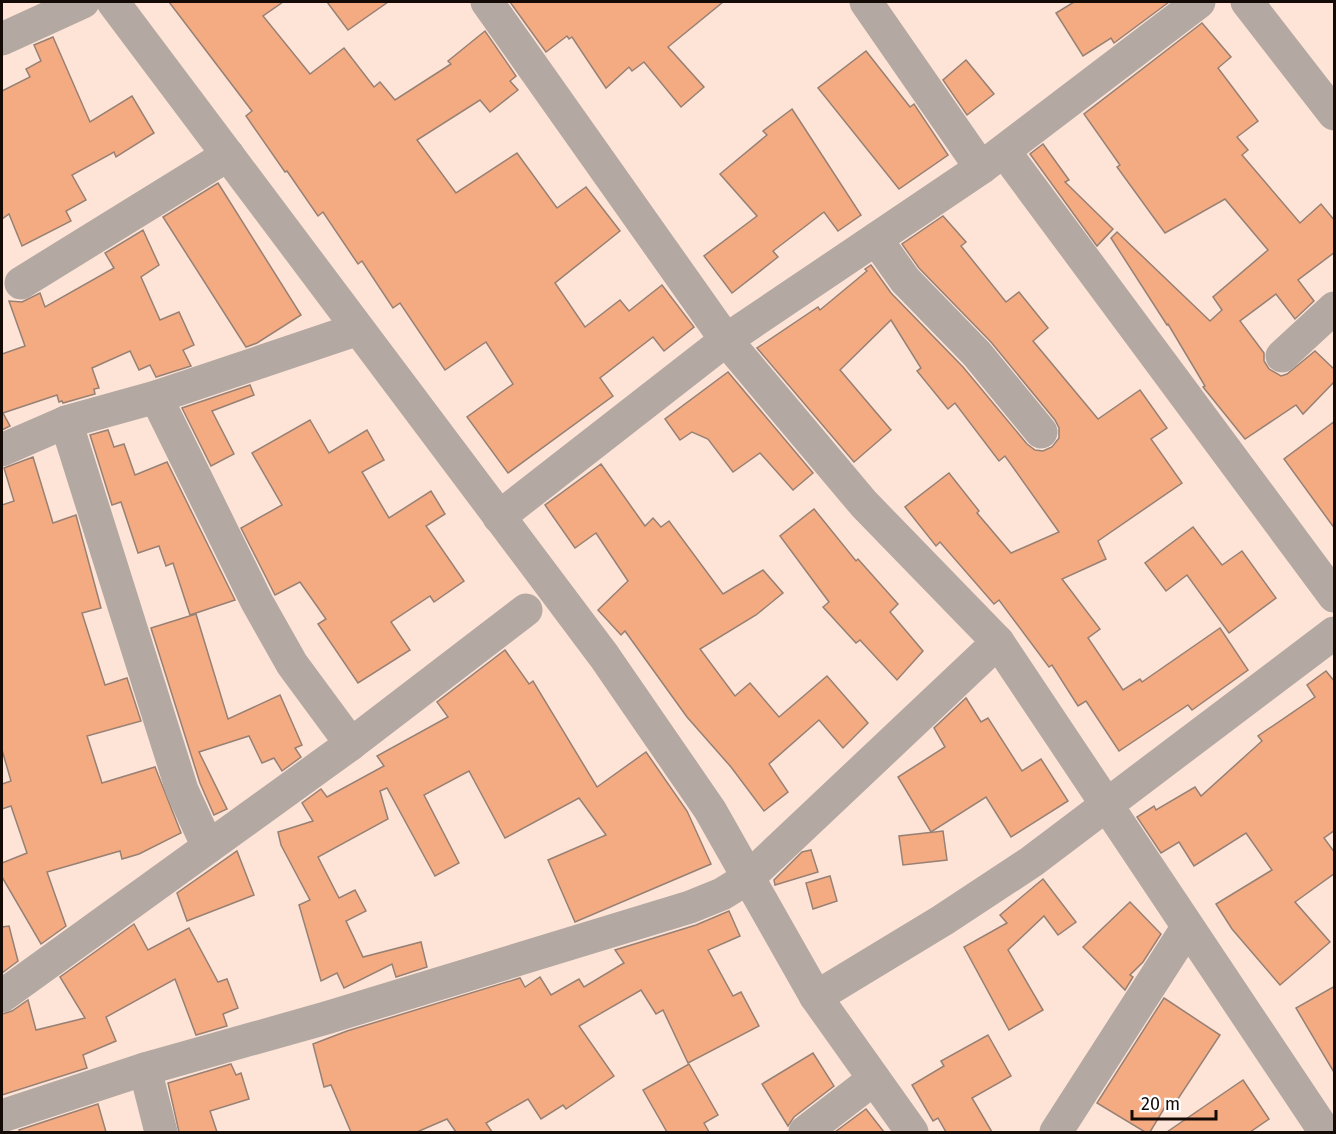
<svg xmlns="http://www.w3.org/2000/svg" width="1336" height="1134" font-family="'Fira Sans',sans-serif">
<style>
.building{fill:#f5ab82;stroke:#978074;stroke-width:1.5}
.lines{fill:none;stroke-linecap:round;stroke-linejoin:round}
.minor{stroke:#b3a8a2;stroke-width:33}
</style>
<rect width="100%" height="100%" fill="#fee4d7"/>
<g class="building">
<path d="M169 2H283L263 16 310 74 344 48 374 87 380 82 395 100 451 64 448 61 485 31 516 76 510 81 518 90 490 112 480 100 417 140 456 193 517 153 557 208 586 187 620 231 555 283 585 327 620 300 629 311 662 285 694 327 664 351 653 337 600 378 613 396 508 473 467 417 513 384 486 342 445 370 400 303 393 308 362 261 358 264 323 212 318 216 287 171 285 172 246 116 252 111Z"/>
<path d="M327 2H388L348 30Z"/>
<path d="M510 2H723L668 47 704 87 681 107 644 62 632 71 629 67 606 88 572 37 569 39 567 36 546 52Z"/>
<path d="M1074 2H1169L1114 43 1111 38 1083 56 1056 13Z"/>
<path d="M1202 23 1231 57 1218 68 1258 121 1237 137 1248 150 1242 155 1300 223 1321 204 1335 221V252L1298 280 1314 301 1295 319 1276 294 1240 321 1264 353V361L1269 369 1281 376 1287 374 1315 351 1335 370V381L1303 414 1296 405 1245 439 1203 387 1205 386 1168 324 1167 325 1111 238 1117 232 1210 321 1222 310 1213 297 1268 250 1225 199 1165 233 1117 167 1120 165 1084 114Z"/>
<path d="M53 37 90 122 132 96 154 133 116 157 114 152 72 175 86 200 66 211 71 221 22 246 9 214 2 219V91L30 77 26 69 41 61 34 45Z"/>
<path d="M866 51 910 107 914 104 948 155 899 189 818 88Z"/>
<path d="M966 60 994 94 967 115 943 80Z"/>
<path d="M792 109 861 215 838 231 824 212 773 251 778 257 732 293 704 256 757 216 720 174 767 135 763 131Z"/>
<path d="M1043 144 1069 180 1065 182 1113 229 1097 246 1030 154Z"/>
<path d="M218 183 301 315 257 343 246 347 163 217Z"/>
<path d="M943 216 966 242 961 246 1006 302 1019 292 1048 328 1033 341 1098 419 1140 390 1167 428 1151 439 1182 483 1098 541 1106 559 1062 579 1100 629 1088 638 1123 690 1140 679 1142 682 1220 628 1248 670 1192 710 1188 705 1119 751 1086 701 1078 706 1052 665 1049 667 999 600 994 604 940 542 936 546 905 507 949 473 979 511 977 513 1011 553 1059 532 1005 456 999 461 955 403 948 409 917 371 921 368 891 320 840 370 891 430 854 462 757 348 818 307 820 310 867 271 865 269 871 265 891 293 963 367 1027 444 1035 450 1043 451 1052 447 1059 438V428L1055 420 991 342 919 268 902 244Z"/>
<path d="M143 230 159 265 141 277 160 320 179 312 194 345 183 350 191 366 156 377 150 365 139 370 130 351 92 368 99 388 94 389 95 394 63 403 62 401 59 402 57 395 3 413 10 426 2 430V354L25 346 9 301 22 302 40 293 45 307 114 268 105 253Z"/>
<path d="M728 372 813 473 793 490 760 453 733 472 708 439 692 432 680 440 665 419Z"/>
<path d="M250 385 254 395 212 411 234 454 211 466 182 408Z"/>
<path d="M310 420 329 453 367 430 384 460 362 472 389 518 431 491 445 514 426 526 464 581 434 602 430 596 391 622 410 650 358 683 318 624 326 619 300 582 275 595 241 528 282 505 252 453Z"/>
<path d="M1335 421V529L1284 459Z"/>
<path d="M108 430 114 447 124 444 135 475 167 462 235 600 190 615 173 563 166 566 159 546 138 553 121 502 112 505 90 435Z"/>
<path d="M33 457 53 523 76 515 101 608 82 613 105 685 127 678 141 721 87 736 102 783 155 767 181 833 139 854 122 859 120 851 47 872 66 926 41 944 2 877V863L27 853 11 806 2 809V784L11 781 2 750V505L14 501 4 468Z"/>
<path d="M601 464 645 526 653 518 661 527 669 521 723 594 763 570 783 593 756 615 700 649 735 696 750 683 779 717 827 676 868 723 843 748 819 720 769 764 788 792 764 811 731 767 687 717 625 631 621 635 598 610 628 581 596 533 575 548 545 505Z"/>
<path d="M814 509 856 561 858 559 898 604 890 612 923 651 897 680 860 640 856 643 823 607 829 602 780 536Z"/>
<path d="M1193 527 1222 565 1242 551 1276 598 1229 633 1187 575 1166 591 1145 563Z"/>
<path d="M196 614 228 719 280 695 302 745 295 748 301 757 282 771 274 758 262 763 249 736 199 752 227 809 214 815 200 783 151 628Z"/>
<path d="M505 650 529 684 533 681 597 787 646 752 687 811 711 864 575 922 548 860 606 835 579 798 505 838 469 771 424 795 459 863 435 876 387 788 380 791 388 819 318 857 339 898 355 890 366 911 346 921 363 957 421 942 427 967 396 977 392 964 344 988 337 973 321 981 299 905 310 900 281 845 278 832 313 821 302 803 321 789 327 797 384 766 377 756 448 717 437 702Z"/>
<path d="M1326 671 1335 682V830L1324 838 1335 853V873L1295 902 1330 942 1280 985 1232 929 1216 904 1272 870 1246 833 1194 866 1179 842 1161 853 1137 817 1154 806 1156 810 1195 787 1201 796 1262 741 1258 736 1315 697 1307 685Z"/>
<path d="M966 698 981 722 988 718 1022 771 1041 759 1068 801 1011 837 986 797 931 832 898 777 945 747 934 728Z"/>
<path d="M943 831 947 860 903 865 899 836Z"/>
<path d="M811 850 818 872 775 885 774 880 802 852Z"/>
<path d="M237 851 254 895 187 921 177 893Z"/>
<path d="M830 876 837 901 813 909 806 883Z"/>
<path d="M1043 879 1076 922 1058 935 1044 916 1008 950 1043 1010 1009 1030 964 947 1007 923 1000 915Z"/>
<path d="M1130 902 1161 934 1143 962 1130 975 1133 977 1125 990 1083 947Z"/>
<path d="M729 911 740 936 708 950 733 996 741 992 759 1026 688 1063 663 1010 656 1014 641 990 579 1026 614 1076 566 1109 563 1105 541 1119 528 1099 486 1123 492 1132H456L447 1119 417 1132H351L331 1085 324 1087 313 1044 347 1031 520 978 525 987 540 977 551 995 579 979 584 987 624 963 615 950 696 925Z"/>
<path d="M134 924 148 950 189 928 218 982 227 979 238 1008 223 1014 227 1026 196 1035 175 979 106 1017 116 1041 83 1055 87 1068 2 1095V1014L12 1011 28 1000 36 1030 85 1018 60 977Z"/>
<path d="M9 926 18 961 2 973V927Z"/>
<path d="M1335 986V1074L1296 1008Z"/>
<path d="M1164 998 1220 1035 1172 1108 1168 1102 1150 1132H1145L1097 1103Z"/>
<path d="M988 1035 1011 1076 972 1098 992 1132H946L938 1118 933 1121 912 1085 944 1066 941 1061Z"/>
<path d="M813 1053 834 1086 794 1117 788 1126 762 1084Z"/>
<path d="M231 1064 236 1075 241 1073 249 1099 210 1111 217 1132H179L168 1083Z"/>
<path d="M689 1064 718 1115 704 1123 709 1132H667L643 1090Z"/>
<path d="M1243 1080 1269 1119 1250 1132H1167Z"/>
<path d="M98 1104 106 1132H20L19 1130Z"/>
<path d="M866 1109 884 1132H835Z"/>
</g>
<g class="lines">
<g class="minor">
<path d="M113 2 604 656 710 810 816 997 912 1132"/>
<path d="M487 2 726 340 864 504 998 642 1325 1132"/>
<path d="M866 2 981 168"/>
<path d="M1247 2 1334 114"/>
<path d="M2 39 83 2"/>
<path d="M1004 151 1334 596"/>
<path d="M876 239 905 280 977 354 1041 432"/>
<path d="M21 283 228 155"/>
<path d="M1282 356 1334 308"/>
<path d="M156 397 257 602 292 664 351 744"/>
<path d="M66 422 182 790 208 847"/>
<path d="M2 450 66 422 156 397 358 329"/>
<path d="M499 517 726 340 981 168 1199 2"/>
<path d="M2 996 351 744 526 610"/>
<path d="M816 997 943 920 1031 862 1334 633"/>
<path d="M145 1069 161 1132"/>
<path d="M2 1116 145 1069 326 1018 690 907 722 894 748 878 998 642"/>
<path d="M805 1132 874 1079"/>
<path d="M1056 1132 1187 928"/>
</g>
</g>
<rect width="1336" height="1134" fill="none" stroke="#140b07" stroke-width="6"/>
<path d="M1132 1110v9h84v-9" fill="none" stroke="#140b07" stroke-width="3"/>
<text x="1141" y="1110" font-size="18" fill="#140b07" stroke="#ffffff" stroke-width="4.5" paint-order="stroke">20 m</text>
</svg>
